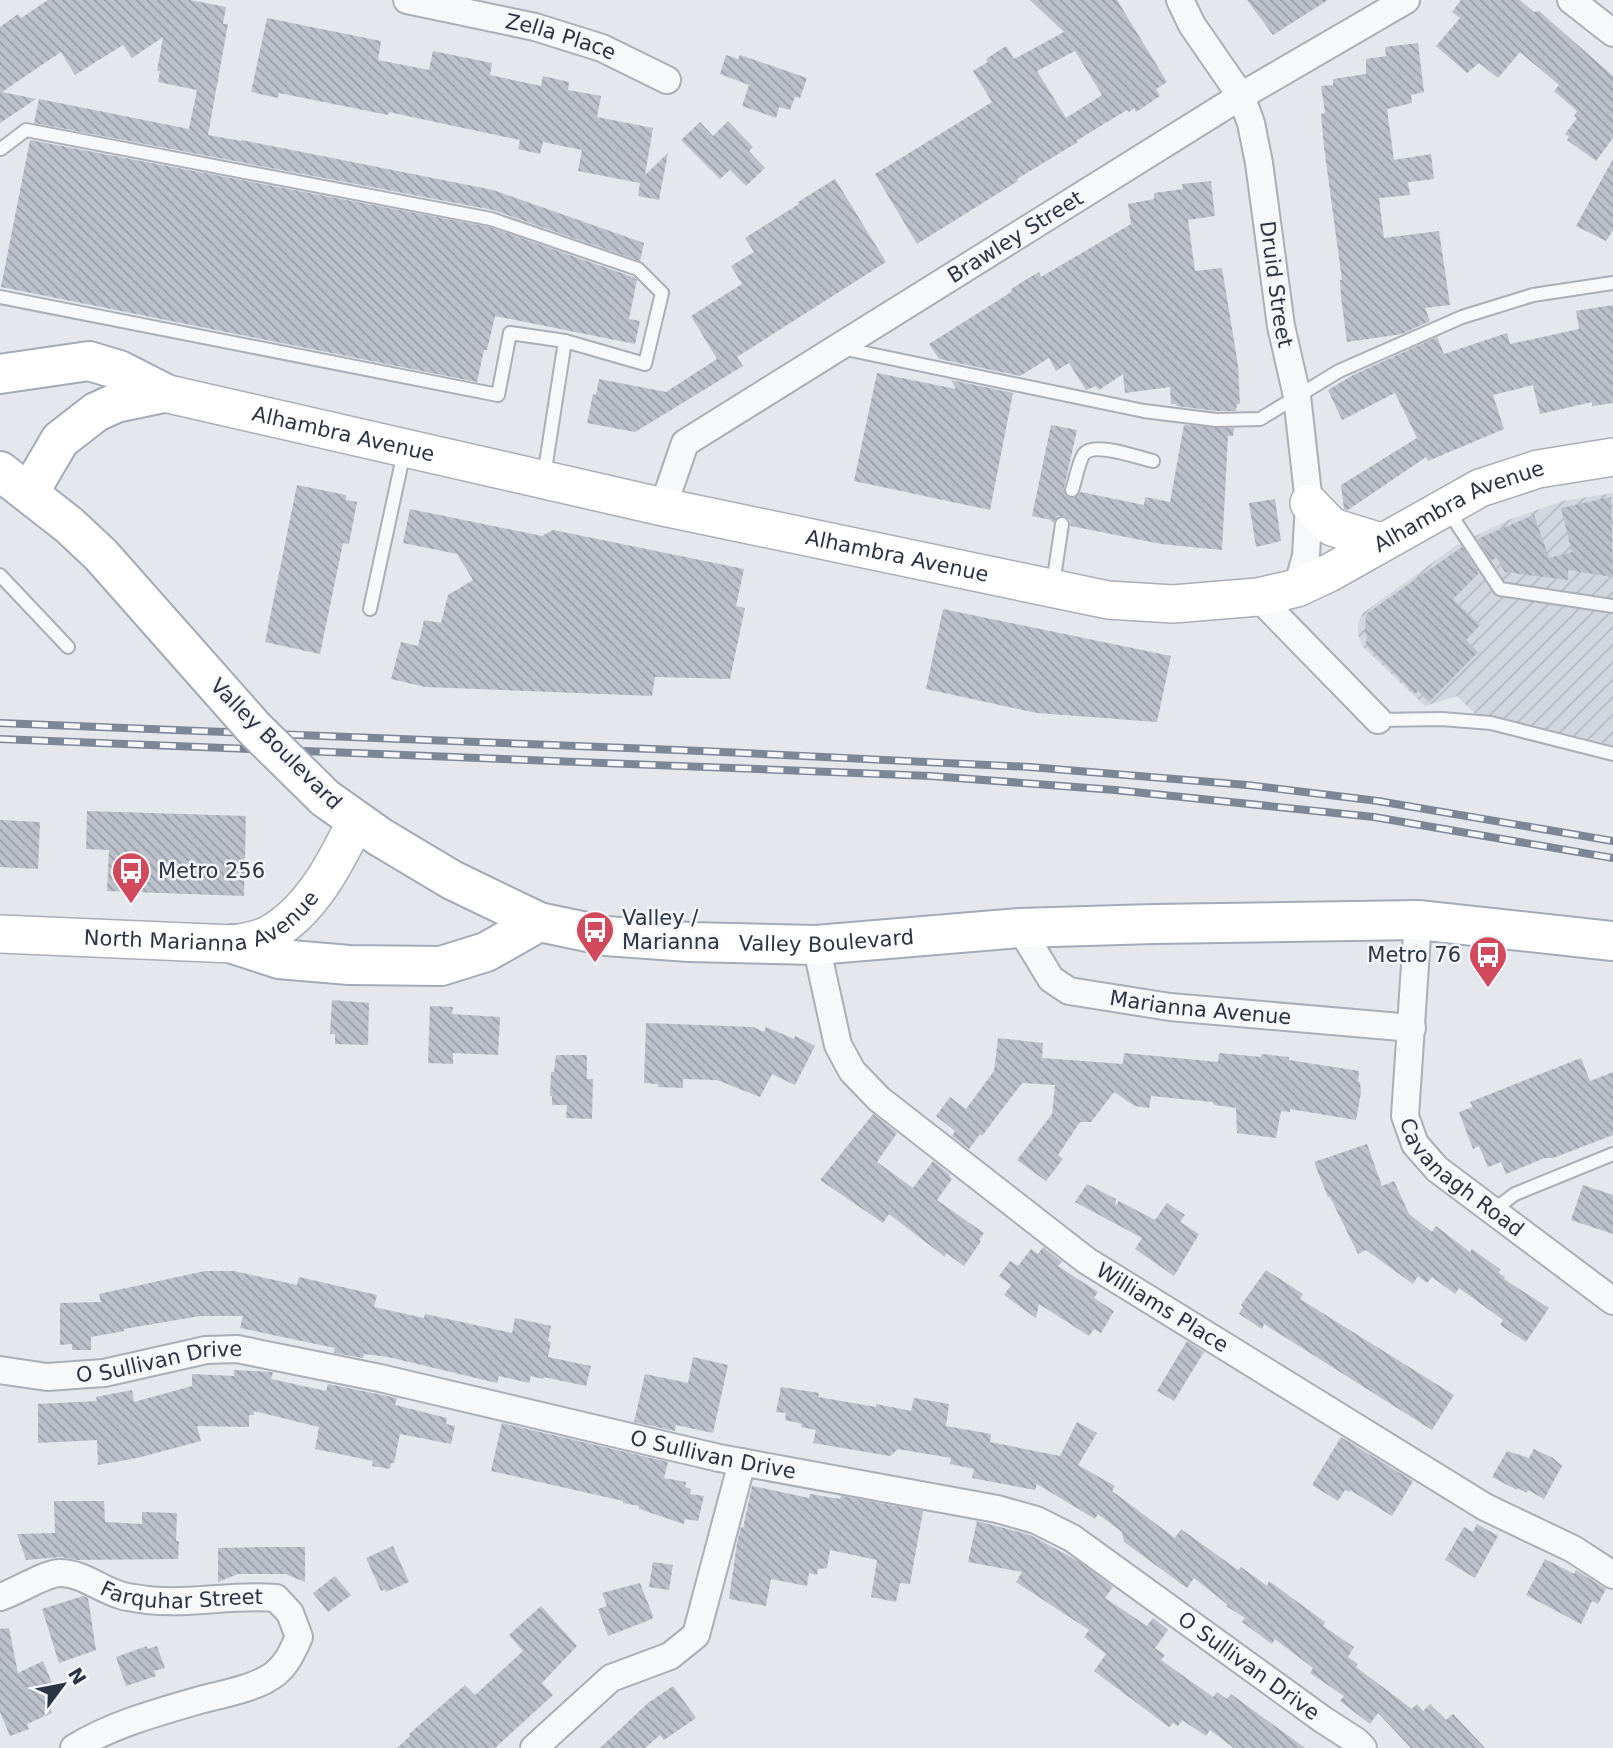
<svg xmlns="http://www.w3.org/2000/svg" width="1613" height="1748" font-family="'DejaVu Sans',sans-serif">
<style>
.industrial{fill:url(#industrial-furrows)}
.building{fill:url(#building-back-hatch);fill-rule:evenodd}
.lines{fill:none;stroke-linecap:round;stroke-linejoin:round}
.service-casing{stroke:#a9aeb7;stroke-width:16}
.minor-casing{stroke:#a9aeb7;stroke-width:30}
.secondary-casing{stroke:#a9aeb7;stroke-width:40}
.primary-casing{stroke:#a3abb8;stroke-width:42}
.service{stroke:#f7f8fa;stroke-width:12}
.minor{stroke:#f7f8fa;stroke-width:26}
.secondary{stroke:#fff;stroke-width:37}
.primary{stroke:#fff;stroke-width:38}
.rail-casing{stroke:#7d8696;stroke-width:8}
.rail{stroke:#f4f6f9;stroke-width:5;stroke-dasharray:16;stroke-linecap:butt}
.primary-bridge-casing{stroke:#a3abb8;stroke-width:42;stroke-linecap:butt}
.primary-bridge{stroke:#fff;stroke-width:38}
.labels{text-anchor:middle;stroke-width:5;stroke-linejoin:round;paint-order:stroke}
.street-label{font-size:21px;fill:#2b3445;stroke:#f4f6f9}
.poi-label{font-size:21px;fill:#2b3445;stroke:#f4f6f9;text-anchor:start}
</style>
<defs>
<pattern id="industrial-furrows" width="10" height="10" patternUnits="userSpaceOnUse" patternTransform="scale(1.75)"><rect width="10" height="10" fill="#d2d6de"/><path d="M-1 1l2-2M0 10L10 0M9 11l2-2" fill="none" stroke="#b4b8c0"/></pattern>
<pattern id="building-back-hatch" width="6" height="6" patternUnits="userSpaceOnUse" patternTransform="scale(1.75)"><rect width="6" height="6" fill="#bbc0ca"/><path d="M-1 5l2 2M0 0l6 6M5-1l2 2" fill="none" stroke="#989da6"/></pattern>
</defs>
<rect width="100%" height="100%" fill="#e4e7ec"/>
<path class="industrial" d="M1613 493V750L1488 726 1457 696 1425 706 1363 647 1358 635V624L1363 613 1457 545 1508 520 1563 501Z"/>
<g class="building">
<path d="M48 0H190L226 7 223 24H228L208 135 241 141V140L493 190 644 243 640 261 493 210 34 123 39 99 189 129 197 90 158 82 160 71H157L163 37 132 58 123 45 75 75 61 52 2 92 36 99 0 123V27L18 14 21 18Z"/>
<path d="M1030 0H1117L1167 82 1156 89 1160 96 1136 112 1134 108 1129 112 1127 110 1076 141 1078 142 1017 179 1018 181 917 244 875 174 992 102 973 71 988 62 986 59 1006 46 1014 59 1064 32ZM1075 51 1102 95 1066 118 1037 71Z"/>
<path d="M1247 0H1328L1273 35Z"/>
<path d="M1461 0H1520L1534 12 1539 11 1613 76V138L1596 161 1567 140 1569 137 1565 134 1577 118 1574 116 1577 111 1554 91 1559 85 1520 52 1498 78 1479 63 1467 73 1436 46 1460 18 1452 12Z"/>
<path d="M267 18 381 41 378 60 429 70 433 51 492 63 490 75 541 86 543 76 569 82 568 90 601 96 597 117 653 128 645 175 668 153 659 200 638 196 640 183 578 171 582 150 543 142 540 154 518 149 520 140 454 126 389 112 388 115 279 93 278 98 251 92Z"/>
<path d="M1418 43 1424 92 1411 95 1412 103 1387 109 1394 160 1431 154 1434 179 1408 182 1410 195 1379 198 1384 238 1439 231 1450 305 1425 308 1430 321 1402 334 1347 342 1341 297 1340 280H1342L1324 147 1321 114 1325 113 1321 86 1333 85V79L1366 74V59L1386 56 1385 47Z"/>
<path d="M726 55 738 59 740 55 807 78 800 98 795 97 790 110 779 107 776 118 742 106 749 85 720 74Z"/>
<path d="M728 121 753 147 749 151 765 168 746 186 730 170 720 179 681 140 700 122 713 136Z"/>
<path d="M30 140 489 227 633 277 637 280 629 319 640 321 635 344 495 316 487 350H484L477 382 1 287Z"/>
<path d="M1613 159V230L1606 241 1576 226Z"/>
<path d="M835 179 886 262 737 357 743 366 635 432 587 423 593 394 596 395 599 379 666 392 717 359 691 316 742 284 731 266 754 252 745 238 799 204 798 202Z"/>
<path d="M1211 181 1215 216 1188 220 1195 271 1222 268 1238 365 1240 404H1237L1236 411H1216L1177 406 1176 404H1171L1170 387 1125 393 1123 374 1099 390 1096 386 1086 390 1069 363 1056 371 1049 358 1020 376 939 359 929 344 1005 296 1012 291 1011 289 1027 279 1039 272 1041 277 1131 224 1128 204 1154 199V193L1183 189 1182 184Z"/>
<path d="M1613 305V403L1592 406V402L1540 414 1533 385 1493 395 1504 429 1428 461 1426 457 1348 510 1344 509 1341 485 1417 438 1395 393 1342 420 1328 390 1353 375 1437 337 1444 354 1507 333 1510 344 1579 329 1576 311Z"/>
<path d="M877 373 956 389 951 380 1013 393 990 510 854 481Z"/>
<path d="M1051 425 1077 430 1064 488 1066 496 1074 498 1081 492 1144 505 1145 497 1170 502 1184 425 1234 428 1233 436H1228L1222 550 1161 544 1071 526 1070 520 1064 516H1058L1053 523 1051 520 1032 516Z"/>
<path d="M297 485 346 495V500L357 502 349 544 343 543 320 654 265 642Z"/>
<path d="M1611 497 1613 577 1568 570V580L1505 572 1496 557 1492 561 1477 539 1534 515 1549 558 1572 552 1561 508Z"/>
<path d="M1275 499 1281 541 1256 547 1249 503Z"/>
<path d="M410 509 542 536 553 530 744 569 736 606 745 608 730 679 655 677 652 696 425 687 391 679 401 642 418 646 424 620 441 623 448 595 473 580 457 554 403 543Z"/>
<path d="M1462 547 1479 573 1453 599 1480 625 1466 640 1478 652 1429 702 1418 691 1415 694 1366 645 1367 635 1365 634 1366 614Z"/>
<path d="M943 609 1171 656 1157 722 1037 713 926 689Z"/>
<path d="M87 811 246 816 244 896 107 891 109 850 86 849Z"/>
<path d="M0 820 40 822 38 869 0 867Z"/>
<path d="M332 1000 369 1003 368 1045 335 1044V1034H330Z"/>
<path d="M430 1006 453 1007 452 1014 500 1017 498 1055 453 1053V1064L428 1063Z"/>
<path d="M646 1023 753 1027 764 1032 766 1027 794 1039 795 1036 815 1046 795 1085 772 1074 760 1097 717 1080 683 1079V1088L658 1087V1084L644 1083Z"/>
<path d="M998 1038 1043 1043 1042 1058 1123 1064 1124 1053 1218 1062 1219 1053 1261 1057 1262 1054 1289 1057V1060L1359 1071 1358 1082H1360L1361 1093 1356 1120 1290 1109V1112L1281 1111 1276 1138 1237 1133 1236 1108 1215 1105 1212 1102 1151 1096 1149 1108 1135 1106 1114 1092 1091 1122H1080L1058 1155 1063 1159 1046 1181 1017 1160 1052 1114 1055 1085 1022 1083 982 1136 980 1134 969 1149 952 1136 955 1131 936 1116 950 1097 966 1109 994 1071Z"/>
<path d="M556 1055H587V1079H593L592 1119 566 1118 567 1105H552V1096H550L551 1072H554Z"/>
<path d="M1581 1058 1590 1081 1613 1072V1135L1553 1158H1545L1506 1174 1501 1162 1488 1167 1479 1146 1473 1149 1459 1112 1473 1107 1470 1102Z"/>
<path d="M873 1114 897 1133 877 1162 913 1188 933 1161 950 1175 949 1176 952 1179 937 1200 984 1233 979 1240 981 1241 964 1266 946 1253 945 1257 889 1214 883 1223 820 1180Z"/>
<path d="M1367 1144 1382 1186 1394 1181 1409 1214 1432 1232 1436 1226 1470 1252 1472 1249 1501 1270 1498 1272 1505 1277 1504 1279 1549 1308 1526 1342 1500 1325 1503 1320 1459 1288 1455 1294 1432 1277 1427 1283 1418 1276 1413 1284 1366 1250 1358 1254 1330 1197H1328L1314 1162Z"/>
<path d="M1087 1184 1116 1199 1115 1206 1119 1201 1155 1220 1167 1203 1185 1215 1180 1222 1199 1234 1174 1276 1135 1249 1142 1238 1075 1202Z"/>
<path d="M1583 1185 1613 1195V1234L1571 1220Z"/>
<path d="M1043 1247 1062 1262 1058 1266 1098 1292 1094 1298 1114 1311 1101 1333 1094 1329 1089 1336 1039 1304 1036 1318 1004 1295 1011 1285 999 1276 1010 1261 1018 1266 1031 1249 1038 1254Z"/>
<path d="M1266 1270 1303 1294 1300 1299 1454 1395 1432 1430 1264 1324 1262 1329 1239 1314 1243 1307 1241 1305Z"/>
<path d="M205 1271H234L297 1285 299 1277 377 1295 374 1307 424 1318 425 1314 512 1333 515 1318 551 1326 548 1341 551 1342 548 1357 591 1366 586 1386 544 1377 543 1379 531 1376 529 1383 499 1376 497 1383 388 1357 364 1354 363 1358 334 1353 335 1348 240 1328 243 1316H200L124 1329V1331L91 1337V1350H72V1344L60 1345V1303L101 1302 99 1294Z"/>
<path d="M1187 1341 1204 1352 1174 1401 1157 1391Z"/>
<path d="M693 1357 728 1365 713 1433 676 1425 675 1431 634 1422 645 1374 688 1383Z"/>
<path d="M234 1370 273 1372 271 1379 326 1391 328 1384 397 1398 395 1405 447 1418 446 1424 455 1426 451 1444 400 1434 394 1463H391L390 1469 372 1466 373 1461 315 1449 319 1427 254 1411V1415H249V1427L197 1426 201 1441 137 1458 98 1465 97 1440 38 1443V1404L97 1401 96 1397 132 1390 134 1402 192 1386V1374L234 1376Z"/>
<path d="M781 1387 819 1393 818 1397 876 1407V1404L911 1411 914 1398 949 1404 946 1426 991 1434 990 1442 1060 1456 1077 1422 1097 1433 1078 1465 1115 1486 1112 1491 1175 1538 1181 1529 1238 1570 1241 1567 1267 1586 1269 1581 1325 1622 1323 1626 1354 1647 1348 1657 1358 1664 1356 1667 1412 1709 1417 1704 1423 1711 1430 1704 1446 1720 1453 1714 1485 1748H1411L1378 1713 1370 1724 1340 1701 1344 1696 1310 1673 1313 1668 1275 1639 1272 1644 1242 1622 1245 1618 1226 1606 1228 1605 1194 1578 1187 1588 1124 1542 1122 1532 1098 1514 1095 1519 1037 1484 1035 1490 972 1478 974 1469 950 1464 951 1458 898 1449 890 1456 813 1443 816 1430 801 1427 802 1424 785 1420 786 1413 776 1412Z"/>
<path d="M502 1423 668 1462 664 1478 686 1482 685 1487 691 1489 690 1494 704 1496 698 1521 685 1519 684 1524 639 1509V1506L623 1503V1501L491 1471Z"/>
<path d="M1341 1437 1413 1481 1392 1516 1350 1490 1349 1492 1345 1490 1338 1501 1312 1485Z"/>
<path d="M1534 1449 1553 1458 1562 1466 1544 1499 1528 1490 1527 1493 1518 1488 1517 1490 1492 1477 1507 1451 1529 1458Z"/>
<path d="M752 1486 809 1498 810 1494 840 1499 841 1496 923 1511 910 1584 900 1583 896 1602 871 1597 877 1560 830 1550 827 1568 818 1569 817 1575 809 1573 807 1586 771 1579 766 1606 729 1599 737 1543 741 1527 743 1528Z"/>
<path d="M54 1501H104L105 1522 142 1524V1512L177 1513 176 1541H179L178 1559 77 1560 61 1557 26 1560 17 1534 55 1533Z"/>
<path d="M977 1521 1030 1535 1078 1561 1113 1587 1105 1598 1147 1626 1153 1618 1168 1630 1155 1648 1165 1655 1161 1660 1213 1697 1217 1692 1227 1699 1231 1694 1305 1748H1234L1210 1730 1206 1736 1182 1720 1178 1726 1173 1723 1169 1727 1094 1671 1106 1654 1084 1637 1089 1630 1016 1582 1022 1572 968 1562Z"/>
<path d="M1477 1524 1498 1536 1475 1578 1445 1560 1464 1527 1473 1532Z"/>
<path d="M393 1546 409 1582 386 1592 385 1589 381 1591 366 1558Z"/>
<path d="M273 1547H305V1582L285 1574H238L218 1582V1548Z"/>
<path d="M1545 1559 1574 1574 1576 1570 1606 1589 1598 1604 1592 1601 1581 1624 1526 1595Z"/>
<path d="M653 1562 673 1565 669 1590 649 1587Z"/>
<path d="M335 1576 351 1595 328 1612 313 1593Z"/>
<path d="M640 1583 653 1616 652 1619 608 1636 598 1609 607 1606 602 1593Z"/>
<path d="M83 1596 88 1598 96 1650 59 1663 42 1609Z"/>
<path d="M541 1606 577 1646 542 1683 553 1695 495 1748H397L410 1736 409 1734 465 1685 475 1695 523 1651 509 1635Z"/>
<path d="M9 1628 18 1673 43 1661 54 1688 43 1693 52 1713 27 1724 29 1729 10 1736 0 1712V1629Z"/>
<path d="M147 1646V1649L157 1646 165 1668 154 1671 156 1676 126 1686 116 1657Z"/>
<path d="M673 1686 696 1718 664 1740 660 1735 645 1748H600L648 1703Z"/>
</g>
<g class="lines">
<defs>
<g id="service">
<path d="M1 149 26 130 491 219 638 269 662 293 645 364 565 341"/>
<path d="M0 297 498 395 510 333 565 341 544 476"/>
<path d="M841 348 1144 411 1216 420 1260 419 1339 371 1462 317 1533 295 1613 283"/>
<path d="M1072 490C1075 482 1079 460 1084 454 1094 441 1139 458 1153 461"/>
<path d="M1447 509 1500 589 1613 606"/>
<path d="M0 575 68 647"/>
<path d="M1053 584 1062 524"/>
<path d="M370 609 404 452"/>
<path d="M1378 720 1442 719 1491 723 1613 754"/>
<path d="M1492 1211 1515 1194 1613 1154"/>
</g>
<g id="minor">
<path id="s1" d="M407 0 535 27 602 48 667 80"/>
<path id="s2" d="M1180 0 1192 25 1241 96 1251 123 1259 163 1281 326 1297 396 1309 503 1306 556 1297 588"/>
<path d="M1571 0 1613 33"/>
<path id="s3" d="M663 507 685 443 1241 96 1406 0"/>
<path d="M1258 597 1378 720"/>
<path id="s4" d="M1418 920 1405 1116 1415 1144 1437 1169 1613 1301"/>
<path id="s5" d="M1020 928 1051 979 1069 991 1170 1007 1412 1028"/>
<path id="s6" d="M816 945 838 1045 852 1071 879 1099 1087 1261 1485 1507 1573 1549 1613 1575"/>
<path id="s7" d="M0 1370 47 1377 104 1373 206 1350 237 1349 380 1378 719 1458 997 1509 1036 1520 1072 1538 1322 1719 1356 1741 1363 1748"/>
<path id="s8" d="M0 1597C17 1592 45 1573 60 1573 82 1573 100 1589 120 1595 128 1598 138 1598 147 1600 190 1605 233 1594 276 1598L290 1613 299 1637C293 1650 288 1663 276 1673 258 1688 223 1694 200 1700 158 1712 111 1725 74 1748"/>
<path d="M534 1748 611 1678 670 1656 696 1635 742 1462"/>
</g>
<g id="secondary">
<path id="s9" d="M164 393 663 507 1108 600 1173 604 1258 597 1297 588 1329 573 1480 488 1538 469 1613 457"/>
<path d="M1309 503 1332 527 1381 542"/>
<path id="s10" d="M0 934 233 944C246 942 259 940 270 934 312 910 336 862 356 821"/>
</g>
<g id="primary">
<path d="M0 374 89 361 119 370 164 393"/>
<path d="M0 471 69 525 101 555"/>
<path d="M29 493 60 440 96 412 116 403 164 393"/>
<path id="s11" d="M325 798 380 837 452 880 539 922 606 936 689 942 816 945 1020 928 1154 924 1418 920 1613 941"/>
<path d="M233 944 279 959 349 965 441 966 486 952 539 922"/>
</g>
</defs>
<use href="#service" class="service-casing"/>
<use href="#minor" class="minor-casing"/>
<use href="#secondary" class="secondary-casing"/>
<use href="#primary" class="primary-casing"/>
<use href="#service" class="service"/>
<use href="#minor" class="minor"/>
<use href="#secondary" class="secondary"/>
<use href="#primary" class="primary"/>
<defs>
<g id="rail">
<path d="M0 723 702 751 1030 767 1247 785 1378 801 1613 841"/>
<path d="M0 739 931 776 1115 790 1374 817 1613 858"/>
</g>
</defs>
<use href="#rail" class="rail-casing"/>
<use href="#rail" class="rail"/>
<defs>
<path id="primary-bridge" d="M101 555 254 728 325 798"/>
</defs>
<use href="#primary-bridge" class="primary-bridge-casing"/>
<use href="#primary-bridge" class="primary-bridge"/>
</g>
<defs>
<symbol id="bus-pin" viewBox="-11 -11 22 30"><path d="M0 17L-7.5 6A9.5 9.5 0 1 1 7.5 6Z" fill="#d1495b" stroke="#f4f6f9"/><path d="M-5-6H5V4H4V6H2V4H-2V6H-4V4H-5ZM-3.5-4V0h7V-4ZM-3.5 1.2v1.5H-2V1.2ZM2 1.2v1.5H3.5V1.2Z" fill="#fff"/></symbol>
</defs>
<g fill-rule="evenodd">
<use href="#bus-pin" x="109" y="849" width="44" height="60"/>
<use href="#bus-pin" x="573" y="908" width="44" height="60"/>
<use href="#bus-pin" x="1466" y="933" width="44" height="60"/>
</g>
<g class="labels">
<g class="street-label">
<text dy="7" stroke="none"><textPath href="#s1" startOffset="158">Zella Place</textPath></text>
<text dy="7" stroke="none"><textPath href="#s3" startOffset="457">Brawley Street</textPath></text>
<text dy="7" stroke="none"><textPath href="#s2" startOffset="306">Druid Street</textPath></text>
<text dy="7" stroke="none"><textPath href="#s9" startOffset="184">Alhambra Avenue</textPath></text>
<text dy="7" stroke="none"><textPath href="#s9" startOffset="1339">Alhambra Avenue</textPath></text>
<text dy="7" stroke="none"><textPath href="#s9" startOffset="751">Alhambra Avenue</textPath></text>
<text transform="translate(276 744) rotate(45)" y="7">Valley Boulevard</text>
<text dy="7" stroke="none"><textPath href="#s10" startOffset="208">North Marianna Avenue</textPath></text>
<text dy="7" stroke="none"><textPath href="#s11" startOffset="537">Valley Boulevard</textPath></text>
<text dy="7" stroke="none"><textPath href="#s5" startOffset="214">Marianna Avenue</textPath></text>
<text dy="7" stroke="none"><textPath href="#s4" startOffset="282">Cavanagh Road</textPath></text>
<text dy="7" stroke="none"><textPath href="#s6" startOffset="523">Williams Place</textPath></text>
<text dy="7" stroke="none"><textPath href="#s7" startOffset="161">O Sullivan Drive</textPath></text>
<text dy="7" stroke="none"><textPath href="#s7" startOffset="728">O Sullivan Drive</textPath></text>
<text dy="7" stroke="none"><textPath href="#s8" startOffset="191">Farquhar Street</textPath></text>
<text dy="7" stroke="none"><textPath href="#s7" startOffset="1316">O Sullivan Drive</textPath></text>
</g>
<g class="poi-label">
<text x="158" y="878">Metro 256</text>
<text x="622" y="925">Valley /<tspan x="622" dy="24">Marianna</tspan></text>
<text x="1461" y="962" text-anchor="end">Metro 76</text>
</g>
</g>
<g transform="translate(63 1685) rotate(58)" stroke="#f4f6f9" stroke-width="5" paint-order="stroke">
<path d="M0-5L12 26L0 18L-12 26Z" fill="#2b3445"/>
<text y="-10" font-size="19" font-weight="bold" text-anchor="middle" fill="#2b3445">N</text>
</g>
</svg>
